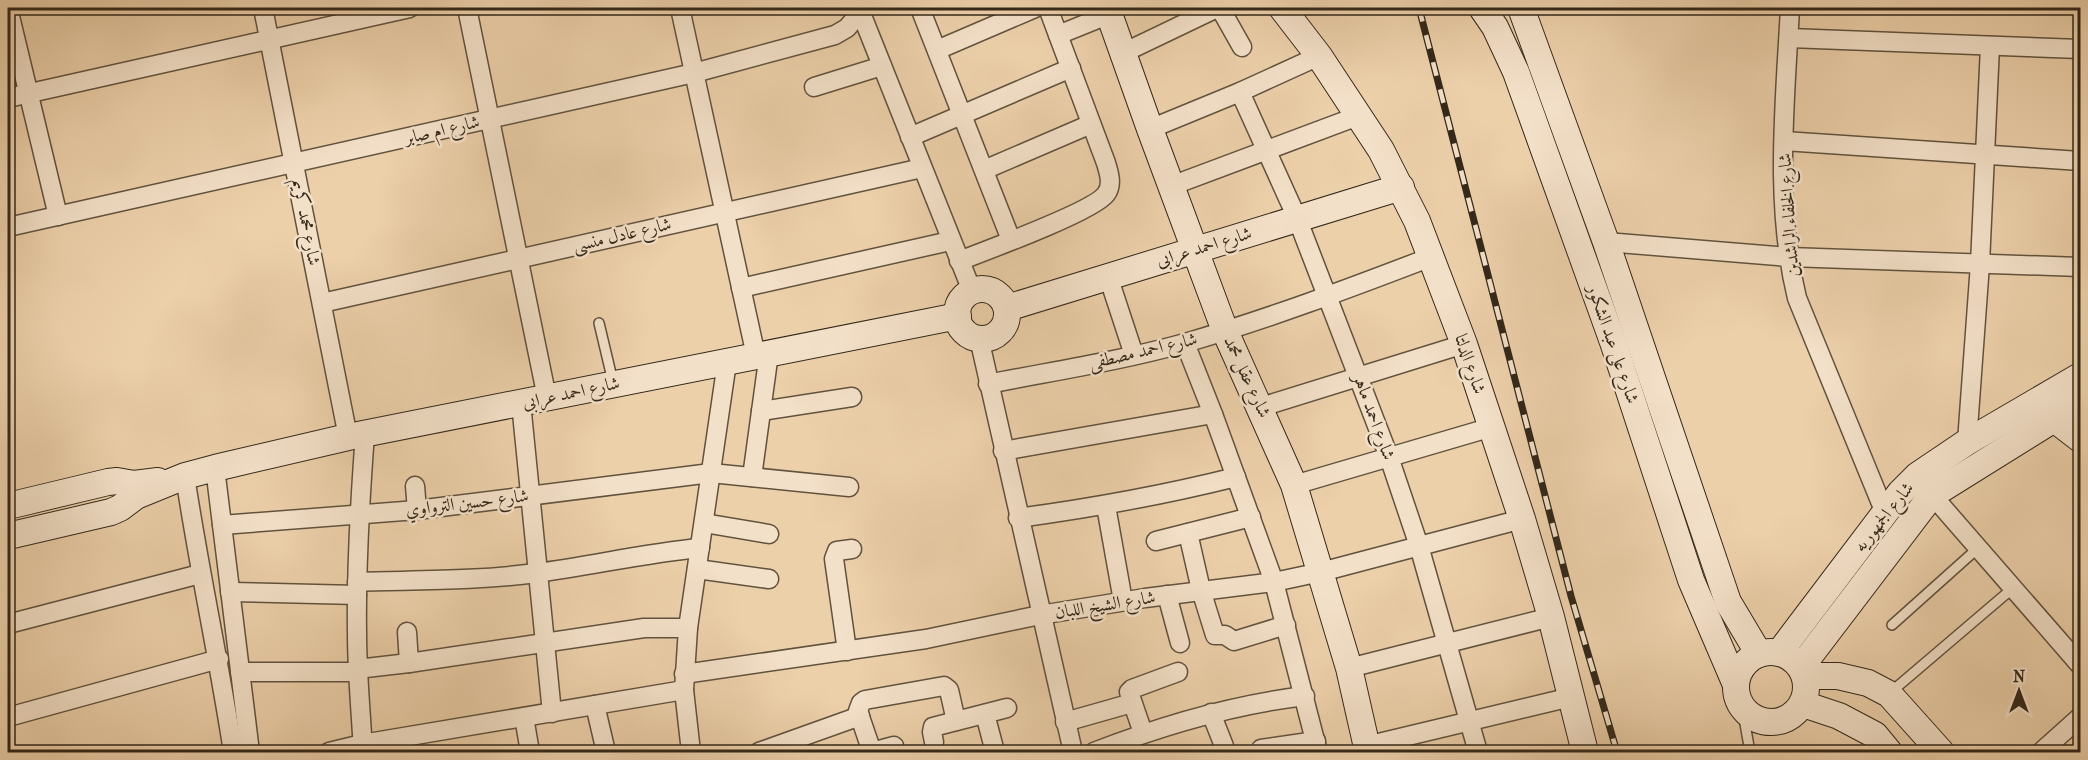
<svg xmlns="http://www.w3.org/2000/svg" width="2088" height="760" font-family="'IM FELL French Canon',Amiri,serif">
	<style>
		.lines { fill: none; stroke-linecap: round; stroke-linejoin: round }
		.lane-casing { stroke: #61523e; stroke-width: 12 }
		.street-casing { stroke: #61523e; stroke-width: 21 }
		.secondary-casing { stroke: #33281a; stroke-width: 28 }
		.lane { stroke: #f3e0c8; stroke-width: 9 }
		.street { stroke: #f3e0c8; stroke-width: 18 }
		.secondary { stroke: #f3e0c8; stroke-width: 26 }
		.rail-casing { stroke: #33281a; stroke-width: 7 }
		.rail { stroke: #f3e0c8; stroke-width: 4.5; stroke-dasharray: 14; stroke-linecap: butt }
		.labels { text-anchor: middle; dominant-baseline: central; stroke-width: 5; stroke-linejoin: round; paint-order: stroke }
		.street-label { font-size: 18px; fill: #33281a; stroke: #f3e0c8 }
	</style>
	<rect width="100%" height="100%" fill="#ecd0aa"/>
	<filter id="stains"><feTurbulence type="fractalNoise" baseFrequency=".00333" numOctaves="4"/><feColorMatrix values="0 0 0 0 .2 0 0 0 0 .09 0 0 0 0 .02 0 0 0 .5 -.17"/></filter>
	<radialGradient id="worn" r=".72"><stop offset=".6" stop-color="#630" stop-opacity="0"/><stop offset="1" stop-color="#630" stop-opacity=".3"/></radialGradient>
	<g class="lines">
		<defs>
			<g id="lane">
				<path d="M599,323L613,382"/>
				<path d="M1892,625L1978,548"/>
				<path d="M1891,692L2013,588"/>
				<path d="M1742,707L1750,752"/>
			</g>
			<g id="street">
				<path d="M8,8L58,216"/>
				<path d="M263,8L348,437"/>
				<path d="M467,8L547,398"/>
				<path d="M680,8L756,356"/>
				<path d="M859,8L972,291"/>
				<path d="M920,8L1011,240"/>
				<path d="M1220,8L1242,47"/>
				<path d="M1790,8C1785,103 1774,204 1797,298L1885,513"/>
				<path d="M1058,35L1110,14"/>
				<path d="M1789,38L2080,49"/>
				<path d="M937,50L1035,8"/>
				<path d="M1123,53L1217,8"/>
				<path d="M814,87L882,66"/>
				<path d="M1240,92L1297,218L1389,457L1419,546L1478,752"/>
				<path d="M8,98L410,8"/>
				<path d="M1150,129L1240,92L1319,56"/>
				<path d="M910,137L1071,68"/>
				<path d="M1784,141L2080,161"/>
				<path d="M984,170L1091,124"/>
				<path d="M1171,186L1358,116"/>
				<path d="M8,227L694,73L835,35L847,28L864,8"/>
				<path d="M1606,242L1789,257L2080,267"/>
				<path d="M959,261C985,251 1094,211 1106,194C1113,185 1109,173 1106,163L1048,8"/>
				<path d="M1108,276L1134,355"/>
				<path d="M741,288L950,241"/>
				<path d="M322,303L922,168"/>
				<path d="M979,338L1073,752"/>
				<path d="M1185,343L1213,414L1274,582L1318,752"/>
				<path d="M988,384C1054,371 1120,361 1185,343C1268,319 1350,288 1431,257"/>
				<path d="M521,403L552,713"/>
				<path d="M1261,407L1464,344"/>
				<path d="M761,411L852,397"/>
				<path d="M1967,442L1980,264L1990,46"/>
				<path d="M1003,451L1213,414"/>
				<path d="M215,468L250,752"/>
				<path d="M185,476C199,569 219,660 233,752"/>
				<path d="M752,477L769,353"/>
				<path d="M1294,485L1492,427"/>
				<path d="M415,486L417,510"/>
				<path d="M1932,495L2080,665"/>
				<path d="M1106,506L1123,601"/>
				<path d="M1018,518C1092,508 1164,495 1236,477"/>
				<path d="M704,523L769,534"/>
				<path d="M222,525L417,510L711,473L849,487"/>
				<path d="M1188,533L1201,590L1215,635H1225L1234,641L1286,625"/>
				<path d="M1156,541L1251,517"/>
				<path d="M697,569L769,579"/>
				<path d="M357,582C417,580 477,581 536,573C591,566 645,553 700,548"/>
				<path d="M230,592L357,595"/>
				<path d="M1167,595L1180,643"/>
				<path d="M8,624L200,574"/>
				<path d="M407,632L409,663"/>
				<path d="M847,651L834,559L837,551L852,549"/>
				<path d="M1349,668L1551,617"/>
				<path d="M357,669L409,663L644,628H688"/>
				<path d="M240,672H357"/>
				<path d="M684,674L926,639L1040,615L1145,598L1274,582L1321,572L1522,519"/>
				<path d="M595,705L606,752"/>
				<path d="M1211,713L1224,746L1219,752"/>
				<path d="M985,714L995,752"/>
				<path d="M8,717L219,659"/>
				<path d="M524,717L530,752"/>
				<path d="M1065,722L1132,703"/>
				<path d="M1143,733L1129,692L1132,689L1178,672"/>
				<path d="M934,742L932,732L933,727L1007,708"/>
				<path d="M1366,746L1571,697"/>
				<path d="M1261,749L1316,741"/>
				<path d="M329,752L362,744L684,690"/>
				<path d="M363,752C361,712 357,673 357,633C356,566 360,500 365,434"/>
				<path d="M691,752L684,690L688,628L727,362"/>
				<path d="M759,752L860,716"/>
				<path d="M872,752L858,711L861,703L865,700L944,686L949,690L956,721"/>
				<path d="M872,752L894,746"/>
				<path d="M1094,752C1163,725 1231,705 1305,696"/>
				<path d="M2041,752L2080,717"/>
			</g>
			<g id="secondary">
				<path d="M1107,8L1150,129L1225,331L1294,485L1349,668L1368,752"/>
				<path d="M1282,8L1319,56L1381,150L1417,221L1464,344L1522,519L1551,617L1585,752"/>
				<path d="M1482,8L1495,27L1516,72L1613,342L1691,580L1736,685"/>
				<path d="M1521,8L1606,242L1728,602L1759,654"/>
				<circle cx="982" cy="314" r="25"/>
				<path d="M1007,308L1401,187"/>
				<path d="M2054,419L2080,439"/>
				<path d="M8,506L108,482L117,481L134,484L158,481"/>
				<path d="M8,536L111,512L120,508L136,496L185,476L215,468L348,437L958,316"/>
				<circle cx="1771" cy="687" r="35"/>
				<path d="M1779,653L1900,493L1918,475L1967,442L2080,376"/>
				<path d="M1801,667L1932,495L2054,419L2080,404"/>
				<path d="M1805,676H1838L1868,683L1889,694L1941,752"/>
				<path d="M1803,704L1839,716L1875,735L1889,752"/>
			</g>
		</defs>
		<!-- lane casing -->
		<use href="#lane" class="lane-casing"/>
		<!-- street casing -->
		<use href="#street" class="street-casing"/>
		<!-- secondary casing -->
		<use href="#secondary" class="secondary-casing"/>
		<!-- lane -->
		<use href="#lane" class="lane"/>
		<!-- street -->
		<use href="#street" class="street"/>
		<!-- secondary -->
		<use href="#secondary" class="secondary"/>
		<defs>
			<path id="rail" d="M1419,8L1571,596L1617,752"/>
		</defs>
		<!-- rail casing -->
		<use href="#rail" class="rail-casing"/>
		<!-- rail -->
		<use href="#rail" class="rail"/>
	</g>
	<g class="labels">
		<!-- street labels -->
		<g class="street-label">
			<text transform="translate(442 130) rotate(-13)">شارع ام صابر</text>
			<text transform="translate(1789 215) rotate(-94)">شارع الخلفاء الراشدين</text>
			<text transform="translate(306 222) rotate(79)">شارع محمد كريم</text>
			<text transform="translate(622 235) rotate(-13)">شارع عادل منسى</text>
			<text transform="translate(1204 247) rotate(-17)">شارع احمد عرابى</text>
			<text transform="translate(1613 344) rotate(71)">شارع على عبد الشكور</text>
			<text transform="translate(1143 351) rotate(-13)">شارع احمد مصطفى</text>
			<text transform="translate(1470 364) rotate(71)">شارع الدلتا</text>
			<text transform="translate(1247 377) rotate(65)">شارع عقل محمد</text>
			<text transform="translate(571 393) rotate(-12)">شارع احمد عرابى</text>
			<text transform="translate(1374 417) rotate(70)">شارع احمد ماهر</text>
			<text transform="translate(467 503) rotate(-7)">شارع حسين الترواوي</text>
			<text transform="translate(1884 517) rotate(-51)">شارع الجمهوريه</text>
			<text transform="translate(1105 605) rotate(-9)">شارع الشيخ اللبان</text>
		</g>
	</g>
	<!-- margin -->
	<rect width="2088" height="760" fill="none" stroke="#ecd0aa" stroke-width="30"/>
	<rect x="9" y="9" width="2070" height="742" fill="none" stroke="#33281a" stroke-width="3"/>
	<rect x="15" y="15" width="2058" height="730" fill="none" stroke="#33281a" stroke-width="1.5"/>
	<!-- north arrow -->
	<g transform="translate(2019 691)" stroke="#f3e0c8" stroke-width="4.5" paint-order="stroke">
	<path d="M0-4.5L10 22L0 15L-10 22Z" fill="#33281a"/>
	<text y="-9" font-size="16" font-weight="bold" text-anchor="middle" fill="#33281a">N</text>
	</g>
	<rect width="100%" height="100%" filter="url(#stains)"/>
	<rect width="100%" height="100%" fill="url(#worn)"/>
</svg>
